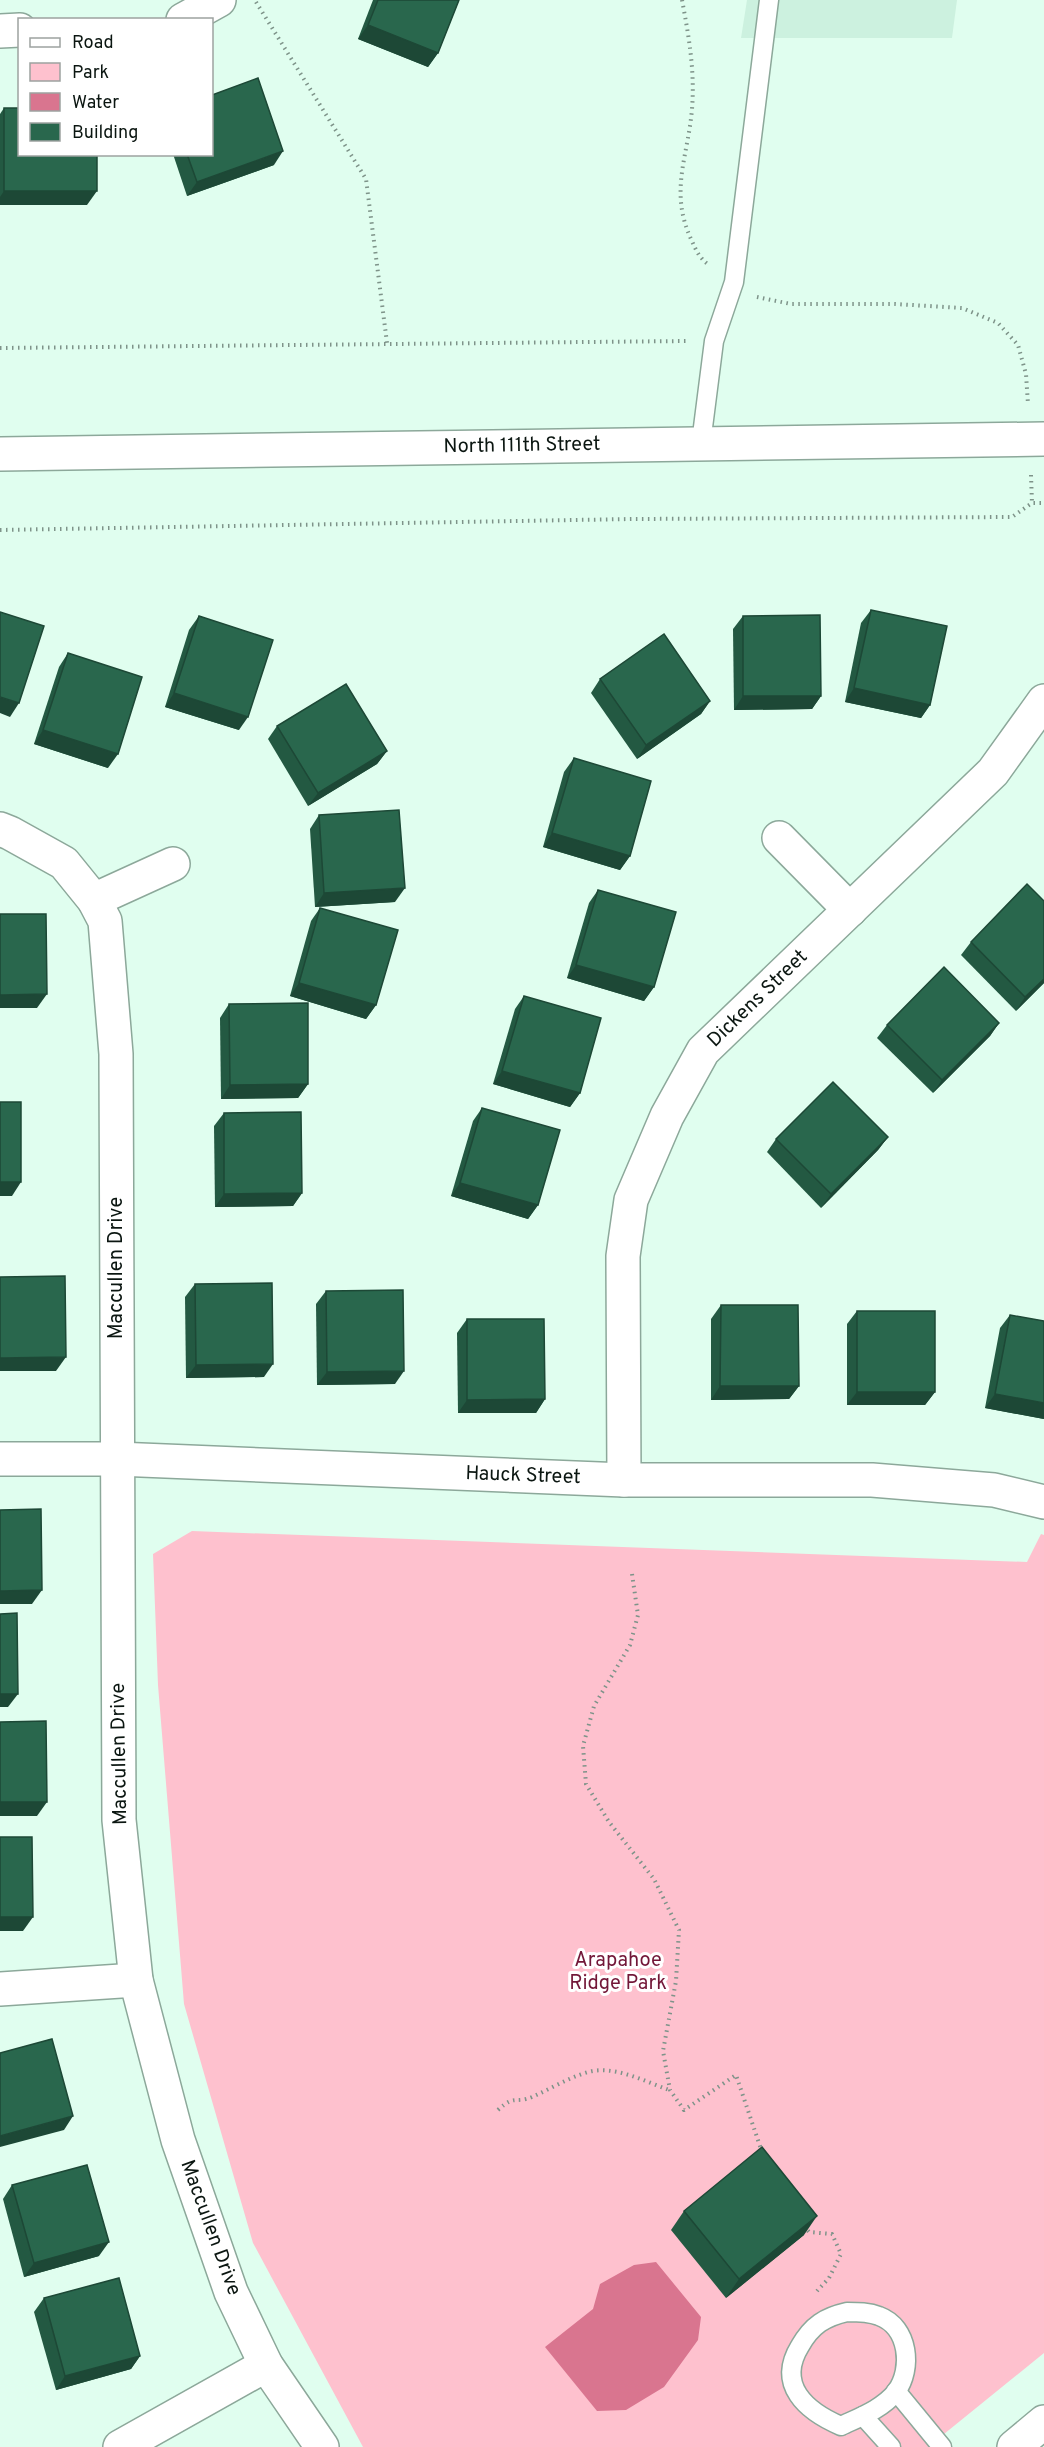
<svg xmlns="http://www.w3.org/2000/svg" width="1044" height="2447" font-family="Overpass,sans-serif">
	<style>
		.built { fill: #ccf1df }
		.green { fill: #fec1ce }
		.water { fill: #d9758f }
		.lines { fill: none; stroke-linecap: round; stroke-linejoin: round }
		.service-casing { stroke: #8ca89a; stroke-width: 21 }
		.minor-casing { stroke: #8ca89a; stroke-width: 36 }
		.tertiary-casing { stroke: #8ca89a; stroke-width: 36 }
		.path { stroke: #7e9389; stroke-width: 4; stroke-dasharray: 1.5 4.5; stroke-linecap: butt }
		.service { stroke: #fff; stroke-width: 18 }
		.minor { stroke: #fff; stroke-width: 33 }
		.tertiary { stroke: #fff; stroke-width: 33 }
		.wall { fill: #235942 }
		.shaded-wall { fill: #1d4836 }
		.building { fill: #29674d; stroke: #1d4836; stroke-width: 1.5 }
		.labels { text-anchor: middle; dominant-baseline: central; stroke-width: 6; stroke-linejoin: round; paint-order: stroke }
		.street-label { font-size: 20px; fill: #0b1611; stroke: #fff }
		.park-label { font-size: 20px; fill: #721738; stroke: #fff }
	</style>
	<rect width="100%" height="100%" fill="#e0feef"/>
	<!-- built -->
	<path class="built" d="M747,0H957L952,38H741Z"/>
	<!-- green -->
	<path class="green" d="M192,1531L1027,1562L1041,1534L1044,1535V2353L928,2447H363L253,2243L184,2004L158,1685L153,1554Z"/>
	<!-- water -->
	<path class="water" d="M656,2262L701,2317L698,2340L664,2387L626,2410L597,2411L545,2347L593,2309L600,2284L634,2265Z"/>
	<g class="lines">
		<defs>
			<g id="service">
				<path d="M701,443L714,341L734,282L769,0"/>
				<path d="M847,2312C858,2312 869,2312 879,2316C909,2327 913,2369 896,2392C882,2409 860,2417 841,2426C806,2411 776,2385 800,2346C812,2325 825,2317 847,2312Z"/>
				<path d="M896,2391L942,2447"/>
				<path d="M863,2416L891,2447"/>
			</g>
			<g id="minor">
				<path d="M183,20L219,0"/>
				<path d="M0,31L20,30"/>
				<path d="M0,829L10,833L64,863L94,900L105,921L116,1054L119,1820L136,1980L178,2140L231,2292L266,2365L322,2447"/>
				<path d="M779,838L850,910"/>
				<path d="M94,900L173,864"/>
				<path d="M0,1459H117L624,1480H872L994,1490L1044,1502"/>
				<path d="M624,1480L623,1256L631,1200L667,1116L703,1051L993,772L1044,701"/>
				<path d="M0,1989L136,1980"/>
				<path d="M120,2447L266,2365"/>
				<path d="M1014,2447L1044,2422"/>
			</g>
			<path id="tertiary" d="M0,454L1044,439"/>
		</defs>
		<!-- service casing -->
		<use href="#service" class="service-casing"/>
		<!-- minor casing -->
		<use href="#minor" class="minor-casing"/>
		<!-- tertiary casing -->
		<use href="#tertiary" class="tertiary-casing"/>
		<!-- path -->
		<g class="path">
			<path d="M682,0C689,37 695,72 692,109C688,157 669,191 691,239C696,250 699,258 709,265"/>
			<path d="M256,2L366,179L387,343"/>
			<path d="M757,297L791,304H895L962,308L998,323L1018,345L1026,374L1028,404"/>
			<path d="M0,348L686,341"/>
			<path d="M1031,475L1032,503"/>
			<path d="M0,530L632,519L1012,517L1032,503H1044"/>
			<path d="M632,1574L638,1615L630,1645L594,1706L583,1746L586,1784L609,1822L654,1879L679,1930L676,1981L663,2051L670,2090L684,2110L736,2075L762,2152"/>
			<path d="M498,2110C515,2094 515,2104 532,2097C550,2089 568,2078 588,2072C614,2065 644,2081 669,2090"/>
			<path d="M804,2226L809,2232L832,2234L841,2254L829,2278L817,2291"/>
		</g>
		<!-- service -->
		<use href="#service" class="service"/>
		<!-- minor -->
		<use href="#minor" class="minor"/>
		<!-- tertiary -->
		<use href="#tertiary" class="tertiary"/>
	</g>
	<!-- wall -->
	<g class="wall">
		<path d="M373,0H459L438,53L428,67L358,39Z"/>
		<path d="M4,108L87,205H0V114Z"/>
		<path d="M173,154H212L274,165L187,196Z"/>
		<path d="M871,610L930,705L921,718L845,702L861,623Z"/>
		<path d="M199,616L239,730L165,707L189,630Z"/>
		<path d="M743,616L821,696L812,709L734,710L733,629Z"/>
		<path d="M68,653L108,768L34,744L59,667Z"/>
		<path d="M600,679L710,701L701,714L637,759L591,693Z"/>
		<path d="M277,726L387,751L377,764L308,806L268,739Z"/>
		<path d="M574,758L630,856L620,870L543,847L564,772Z"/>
		<path d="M319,815L395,902L315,907L310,829Z"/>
		<path d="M598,890L654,987L644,1001L567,978L589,903Z"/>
		<path d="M320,908L376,1005L366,1019L290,996L311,921Z"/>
		<path d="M971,942L1044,983L1016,1011L961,955Z"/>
		<path d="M524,996L580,1093L570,1107L493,1084L515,1009Z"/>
		<path d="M229,1004L308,1084L298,1098L221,1099L220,1018Z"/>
		<path d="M999,1023L990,1036L933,1093L877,1038L887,1025Z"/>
		<path d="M482,1108L538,1205L528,1219L451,1196L473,1121Z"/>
		<path d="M224,1113L302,1193L293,1206L215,1207L214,1126Z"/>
		<path d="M888,1137L878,1150L821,1208L767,1152L776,1139Z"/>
		<path d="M195,1284L264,1377L186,1378L185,1297Z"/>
		<path d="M326,1291L395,1384L317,1385L316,1304Z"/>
		<path d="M721,1305L799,1386L789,1399L711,1400V1319Z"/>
		<path d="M857,1311L935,1392L925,1405H847V1324Z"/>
		<path d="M1010,1315L1044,1419L985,1408L1000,1328Z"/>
		<path d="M467,1319L545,1399L536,1413H458L457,1333Z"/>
		<path d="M12,2185L99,2256L24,2277L3,2199Z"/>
		<path d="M684,2211L804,2235L726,2298L671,2230Z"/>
		<path d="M44,2298L140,2356L131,2369L56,2390L34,2312Z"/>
	</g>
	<!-- shaded-wall -->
	<g class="shaded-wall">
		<path d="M368,25L438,53L428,67L358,39Z"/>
		<path d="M283,151L274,165L187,196L197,182Z"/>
		<path d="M4,191H97L87,205H0V197Z"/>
		<path d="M854,688L930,705L921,718L845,702Z"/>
		<path d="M174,693L248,717L239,730L165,707Z"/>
		<path d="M743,696H821L812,709L734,710Z"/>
		<path d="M0,697L19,703L10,717L0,713Z"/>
		<path d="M710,701L701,714L637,759L646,745Z"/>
		<path d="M43,730L118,754L108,768L34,744Z"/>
		<path d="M387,751L377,764L308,806L318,793Z"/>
		<path d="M552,833L630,856L620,870L543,847Z"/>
		<path d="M405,888L395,902L315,907L324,893Z"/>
		<path d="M576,965L654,987L644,1001L567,978Z"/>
		<path d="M1044,979V983L1016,1011L1025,997Z"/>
		<path d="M299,983L376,1005L366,1019L290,996Z"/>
		<path d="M47,994L37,1008H0V995Z"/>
		<path d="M999,1023L990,1036L933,1093L942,1080Z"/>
		<path d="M502,1071L580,1093L570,1107L493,1084Z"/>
		<path d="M308,1084L298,1098L221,1099L230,1085Z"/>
		<path d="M888,1137L878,1150L821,1208L831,1194Z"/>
		<path d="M0,1182H21L12,1196H0Z"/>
		<path d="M460,1183L538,1205L528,1219L451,1196Z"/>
		<path d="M302,1193L293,1206L215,1207L224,1194Z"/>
		<path d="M66,1357L56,1371H0V1358Z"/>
		<path d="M273,1364L264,1377L186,1378L196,1365Z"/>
		<path d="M404,1371L395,1384L317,1385L327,1372Z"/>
		<path d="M720,1386H799L789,1399L711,1400Z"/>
		<path d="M857,1392H935L925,1405H847Z"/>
		<path d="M995,1394L1044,1403V1419L985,1408Z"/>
		<path d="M545,1399L536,1413H458L467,1400Z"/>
		<path d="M42,1590L32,1604H0V1591Z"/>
		<path d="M0,1694H18L8,1707H0Z"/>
		<path d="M0,1802H47L37,1816H0Z"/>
		<path d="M0,1917H33L23,1931H0Z"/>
		<path d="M73,2116L64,2130L0,2147V2136Z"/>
		<path d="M817,2216L804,2235L726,2298L739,2279Z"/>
		<path d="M109,2242L99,2256L24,2277L34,2263Z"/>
		<path d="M140,2356L131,2369L56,2390L65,2376Z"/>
	</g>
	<!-- building -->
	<g class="building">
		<path d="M378,0H459L438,53L368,25Z"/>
		<path d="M258,78L283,151L197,182L187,154H212V95Z"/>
		<path d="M4,108H20V154H97V191H4Z"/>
		<path d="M871,610L947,626L930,705L854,688Z"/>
		<path d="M0,612L44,626L19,703L0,697Z"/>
		<path d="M820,615L821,696H743V616Z"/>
		<path d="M199,616L273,640L248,717L174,693Z"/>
		<path d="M664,634L710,701L646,745L600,679Z"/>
		<path d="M68,653L142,677L118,754L43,730Z"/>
		<path d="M346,684L387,751L318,793L277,726Z"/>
		<path d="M574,758L651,781L630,856L552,833Z"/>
		<path d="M399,810L405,888L324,893L319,815Z"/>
		<path d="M1027,884L1044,901V979L1025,997L971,942Z"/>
		<path d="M598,890L676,912L654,987L576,965Z"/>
		<path d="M320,908L398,930L376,1005L299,983Z"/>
		<path d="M0,914H46L47,994L0,995Z"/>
		<path d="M944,967L999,1023L942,1080L887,1025Z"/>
		<path d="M524,996L601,1018L580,1093L502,1071Z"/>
		<path d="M308,1003V1084L230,1085L229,1004Z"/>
		<path d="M833,1082L888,1137L831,1194L776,1139Z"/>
		<rect x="0" y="1102" width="21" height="80"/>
		<path d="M482,1108L560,1130L538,1205L460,1183Z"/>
		<path d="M301,1112L302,1193L224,1194V1113Z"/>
		<path d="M65,1276L66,1357L0,1358V1277Z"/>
		<path d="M272,1283L273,1364L196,1365L195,1284Z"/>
		<path d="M403,1290L404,1371L327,1372L326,1291Z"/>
		<path d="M721,1305H798L799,1386H720Z"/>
		<rect x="857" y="1311" width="78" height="81"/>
		<path d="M1010,1315L1044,1321V1403L995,1394Z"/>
		<path d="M467,1319H544L545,1399L467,1400Z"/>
		<path d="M41,1509L42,1590L0,1591V1510Z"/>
		<path d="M17,1613L18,1694H0V1614Z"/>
		<path d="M46,1721L47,1802H0V1722Z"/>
		<path d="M0,1837H32L33,1917H0Z"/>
		<path d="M52,2039L73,2116L0,2136V2053Z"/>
		<path d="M762,2147L817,2216L739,2279L684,2211Z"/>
		<path d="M87,2165L109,2242L34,2263L12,2185Z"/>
		<path d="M119,2278L140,2356L65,2376L44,2298Z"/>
	</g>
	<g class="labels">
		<!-- street labels -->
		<g class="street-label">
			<text transform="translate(522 446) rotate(-1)">North 111th Street</text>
			<text transform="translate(758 999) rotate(-44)">Dickens Street</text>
			<text transform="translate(117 1268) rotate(-90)">Maccullen Drive</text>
			<text transform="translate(523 1476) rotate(2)">Hauck Street</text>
			<text transform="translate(120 1754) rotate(-91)">Maccullen Drive</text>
			<text transform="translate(210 2228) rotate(70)">Maccullen Drive</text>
		</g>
		<!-- park labels -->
		<g class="park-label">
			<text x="618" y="1961">Arapahoe<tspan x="618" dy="23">Ridge Park</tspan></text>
		</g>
	</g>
	<!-- legend -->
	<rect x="18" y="18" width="195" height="138" fill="#ffffff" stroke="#9da2a0" stroke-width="1.5"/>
	<rect x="30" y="38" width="30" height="9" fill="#ffffff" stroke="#9da2a0" stroke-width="1.5"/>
	<text x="72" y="48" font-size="18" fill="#0b1611">Road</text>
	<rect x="30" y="63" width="30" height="18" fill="#fec1ce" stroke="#9da2a0" stroke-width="1.5"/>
	<text x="72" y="78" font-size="18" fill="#0b1611">Park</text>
	<rect x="30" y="93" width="30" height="18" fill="#d9758f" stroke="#9da2a0" stroke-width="1.5"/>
	<text x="72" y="108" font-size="18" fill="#0b1611">Water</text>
	<rect x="30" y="123" width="30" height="18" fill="#29674d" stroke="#9da2a0" stroke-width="1.5"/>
	<text x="72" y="138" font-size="18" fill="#0b1611">Building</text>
</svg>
